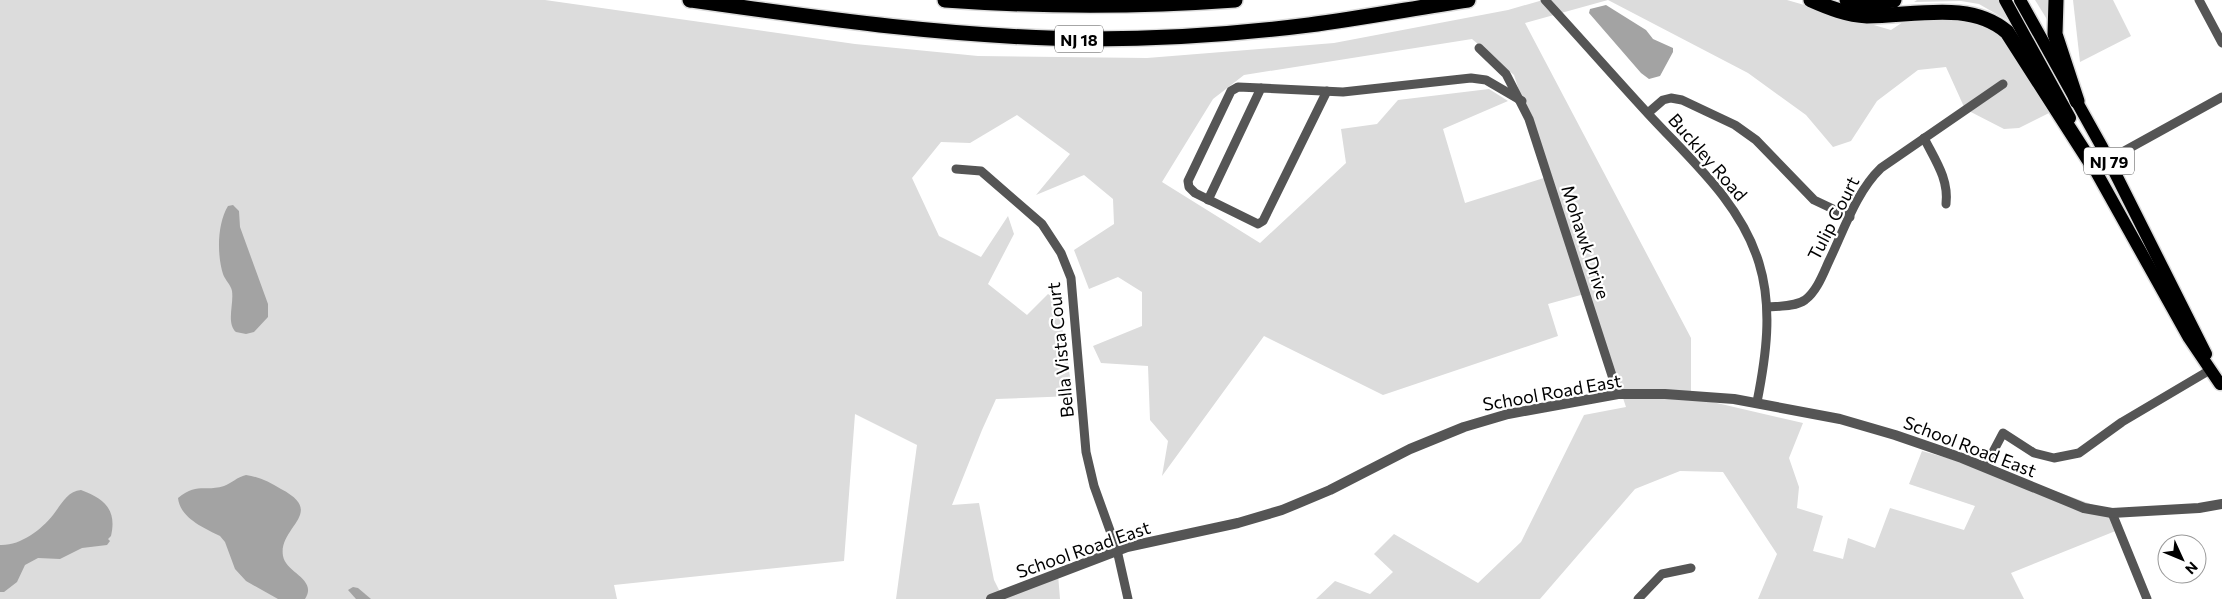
<svg xmlns="http://www.w3.org/2000/svg" width="2222" height="599" font-family="Commissioner,sans-serif">
	<style>
		.green { fill: #dcdcdc; fill-rule: evenodd }
		.water { fill: #a3a3a3 }
		.lines { fill: none; stroke-linecap: round; stroke-linejoin: round }
		.primary-casing { stroke: #dbdbdb; stroke-width: 15 }
		.motorway-casing { stroke: #dbdbdb; stroke-width: 18 }
		.minor { stroke: #555; stroke-width: 9 }
		.tertiary { stroke: #555; stroke-width: 10 }
		.primary { stroke: #000; stroke-width: 12 }
		.motorway { stroke: #000; stroke-width: 15 }
		.labels { text-anchor: middle; dominant-baseline: central; stroke-width: 4.5; stroke-linejoin: round; paint-order: stroke }
		.shield { fill: #fff; stroke: #4c4c4c; stroke-width: 1 }
		.shield-label { font-size: 16px; font-weight: bold; fill: #000 }
		.street-label { font-size: 18px; fill: #000; stroke: #fff }
	</style>
	<rect width="100%" height="100%" fill="#fff"/>
	<!-- green -->
	<g class="green">
		<path d="M0,0H545L855,44L978,56L1147,58L1334,43L1508,10L1543,0H1787L1891,30L1912,16L1967,15L1992,24L2023,65L2049,113L2019,128L2004,129L1965,109L1946,67L1918,70L1877,101L1851,141L1833,147L1806,115L1748,73L1608,0L1525,23L1691,338V397L1803,423L1789,458L1799,487L1797,508L1823,516L1813,551L1843,559L1848,538L1875,548L1890,508L1964,530L1975,506L1909,484L1922,451L2013,476L2116,513L2118,530L2011,573L2024,599H1758L1777,554L1723,472L1680,471L1635,489L1540,599H1316L1335,581L1370,594L1393,572L1374,554L1394,534L1478,583L1521,542L1584,415L1626,407L1588,293L1548,304L1558,336L1383,395L1264,336L1162,476L1168,441L1150,420L1148,366L1101,363L1093,346L1142,326V292L1118,277L1089,289L1074,250L1114,224L1113,199L1084,175L1036,195L1070,154L1017,115L970,143L941,142L912,178L939,236L981,257L1008,216L1014,234L988,284L1027,315L1048,294L1062,303V326L1073,396L996,399L982,430L952,505L979,503L994,580L1002,596L1058,574L1060,599H896L917,445L855,414L844,561L614,585L617,599H0ZM1472,39L1514,75L1547,177L1465,203L1443,129L1508,101L1489,89L1398,100L1377,124L1341,129L1346,163L1260,243L1162,182L1213,99L1244,75Z"/>
		<path d="M1917,0H1998L2012,23L1979,4L1961,1L1914,2Z"/>
		<path d="M2035,0H2053L2048,21Z"/>
		<path d="M2073,0H2113L2131,36L2080,62Z"/>
	</g>
	<!-- water -->
	<g class="water">
		<path d="M1606,5L1646,30L1653,39L1673,48V52L1660,76L1649,79L1641,73L1589,13L1590,9Z"/>
		<path d="M233,205L239,211L240,227L268,304V317L254,332L246,334L236,332C226,323 234,304 232,291C231,285 225,280 223,274C217,255 217,224 228,206Z"/>
		<path d="M246,475C260,477 269,482 281,489C327,513 278,527 283,556C286,573 318,579 305,599H278L246,581L235,569L225,542L220,536C204,528 180,518 178,498C197,482 205,492 224,486C232,483 237,477 246,475Z"/>
		<path d="M81,490C105,499 117,510 111,536L108,539L110,541L107,545L82,548L60,559L38,558L25,565L17,582L4,592H0V545C20,546 41,530 53,515C61,505 67,491 81,490Z"/>
		<path d="M353,587L358,588L371,599H356L348,590Z"/>
	</g>
	<g class="lines">
		<defs>
			<g id="primary">
				<path d="M2005,0L2070,118"/>
				<path d="M2020,0L2102,147L2206,354"/>
				<path d="M2089,159L2189,338L2220,384"/>
			</g>
			<g id="motorway">
				<path d="M690,0C824,19 957,38 1093,39C1165,39 1238,34 1309,25C1362,18 1415,8 1468,0"/>
				<path d="M945,0C1042,7 1138,7 1235,0"/>
				<path d="M1811,0C1829,8 1847,15 1867,16C1914,16 1970,0 2007,32L2093,166"/>
				<path d="M1847,0L1866,3L1894,0"/>
				<path d="M2056,0L2055,34L2077,101"/>
			</g>
		</defs>
		<!-- primary casing -->
		<use href="#primary" class="primary-casing"/>
		<!-- motorway casing -->
		<use href="#motorway" class="motorway-casing"/>
		<!-- minor -->
		<g class="minor">
			<path d="M1545,0C1581,39 1616,79 1652,118C1693,162 1741,204 1759,263C1773,308 1766,357 1757,402"/>
			<path d="M2199,0L2222,43"/>
			<path d="M1479,48L1506,74L1529,119L1618,394"/>
			<path d="M1261,88L1238,87L1231,91L1188,181L1189,187L1195,193L1258,224L1263,221L1327,91"/>
			<path d="M1648,113L1663,100L1671,98L1682,100L1735,125L1756,140L1814,200L1850,217"/>
			<path d="M1924,138C1935,160 1949,179 1946,204"/>
			<path d="M2108,160L2222,97"/>
			<path d="M956,169L981,171L1042,224L1061,253L1071,278L1086,452L1094,486L1117,550L1128,599"/>
			<path d="M1208,200L1261,88L1343,92L1471,78L1486,80L1522,101"/>
			<path d="M1768,307C1779,306 1795,307 1805,300C1817,291 1823,274 1829,261C1844,230 1856,192 1881,168L2003,84"/>
			<path d="M1985,467L2003,433L2034,453L2054,458L2079,453L2122,422L2210,370"/>
			<path d="M2112,513L2147,599"/>
			<path d="M1638,599L1662,574L1691,568"/>
		</g>
		<!-- tertiary -->
		<path class="tertiary" d="M991,599L1127,547L1238,523L1282,510L1330,490L1410,449L1464,427L1508,414L1618,394H1665L1734,399L1840,419L1895,435L1962,458L2084,508L2112,513L2199,508L2222,504"/>
		<!-- primary -->
		<use href="#primary" class="primary"/>
		<!-- motorway -->
		<use href="#motorway" class="motorway"/>
	</g>
	<g class="labels">
		<!-- shield labels -->
		<g class="shield">
			<rect x="1055" y="25.5" width="48" height="27" rx="4"/>
			<rect x="2084" y="147.5" width="50" height="27" rx="4"/>
		</g>
		<g class="shield-label">
			<text x="1079" y="39">NJ 18</text>
			<text x="2109" y="161">NJ 79</text>
		</g>
		<!-- street labels -->
		<g class="street-label">
			<text transform="translate(1708 157) rotate(49)">Buckley Road</text>
			<text transform="translate(1833 218) rotate(-63)">Tulip Court</text>
			<text transform="translate(1586 242) rotate(72)">Mohawk Drive</text>
			<text transform="translate(1060 350) rotate(-96)">Bella Vista Court</text>
			<text transform="translate(1552 392) rotate(-10)">School Road East</text>
			<text transform="translate(1970 446) rotate(21)">School Road East</text>
			<text transform="translate(1083 549) rotate(-19)">School Road East</text>
		</g>
	</g>
	<!-- north arrow -->
	<g transform="translate(2182 559) rotate(134)"><circle r="24" fill="#ffffff" stroke="#999999"/>
	<path d="M0-4L9 19L0 12L-9 19Z" fill="#000000"/>
	<text y="-8" font-size="14" font-weight="bold" text-anchor="middle" fill="#000000">N</text>
	</g>
</svg>
